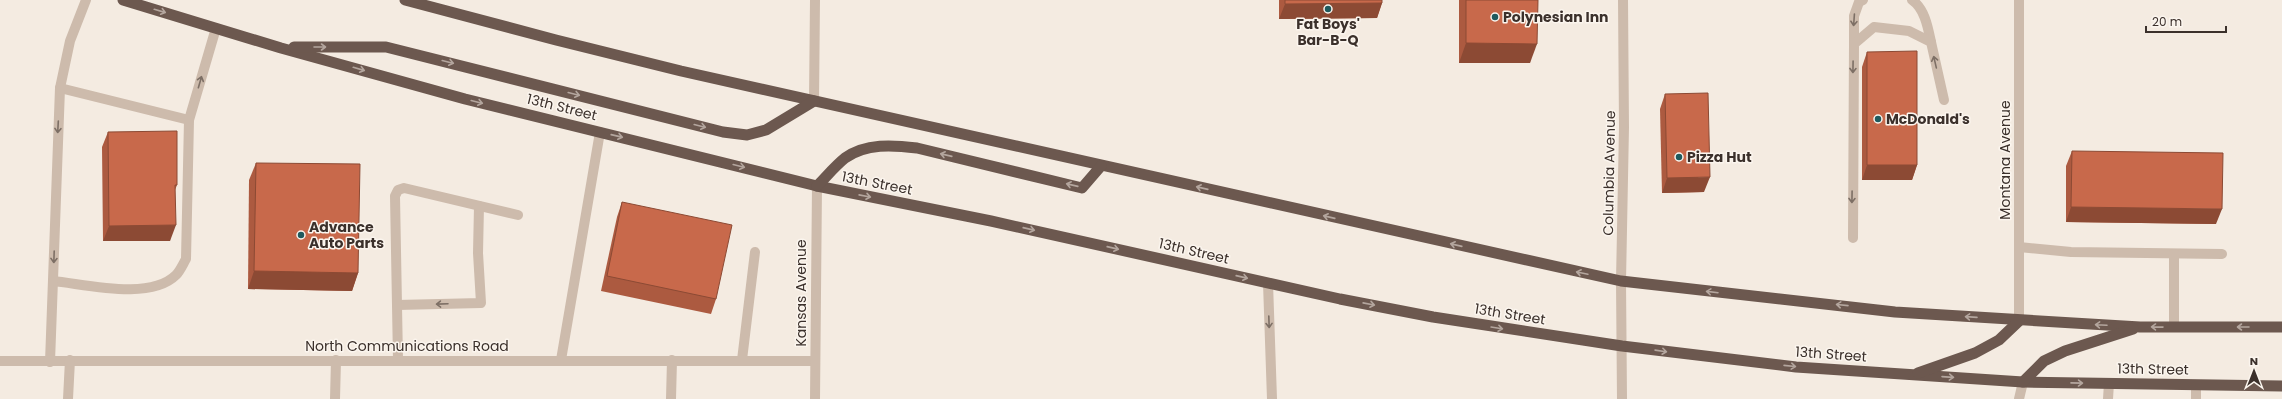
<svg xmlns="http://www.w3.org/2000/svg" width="2282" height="399" font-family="Poppins,sans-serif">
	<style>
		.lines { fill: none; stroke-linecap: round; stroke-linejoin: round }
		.service { stroke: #cdbbac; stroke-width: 10 }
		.minor { stroke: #cdbbac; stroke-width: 10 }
		.tertiary { stroke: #cdbbac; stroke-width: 10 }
		.trunk { stroke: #6c584f; stroke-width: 11 }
		.wall { fill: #ac5a40 }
		.shaded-wall { fill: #8c4a34 }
		.building { fill: #c8694b; stroke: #8c4a34 }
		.oneway { stroke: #b4a69e }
		.oneway2 { stroke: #7d6f65 }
		.poi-dot { fill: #1f5a5e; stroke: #fbf5ee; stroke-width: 1.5 }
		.labels { text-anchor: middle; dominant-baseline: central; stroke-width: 3; stroke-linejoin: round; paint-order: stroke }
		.poi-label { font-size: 14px; font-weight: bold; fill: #3b302b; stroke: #fbf5ee; text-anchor: start }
		.street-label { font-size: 14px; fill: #3b302b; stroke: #fbf5ee }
	</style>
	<rect width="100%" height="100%" fill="#f4ebe1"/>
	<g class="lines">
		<!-- service -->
		<g class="service">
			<path d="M1912,0C1925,9 1928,28 1931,42"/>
			<path d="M1854,44V16L1859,2L1863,0"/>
			<path d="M60,88L189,120"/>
			<path d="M1853,238L1854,44L1874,27L1909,31L1931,42L1944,100"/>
			<path d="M2019,247L2071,252L2222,254"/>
			<path d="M2174,254V327"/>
			<path d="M53,281C85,284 150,301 176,275C180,271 183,264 186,259L189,120L216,28"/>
			<path d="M1268,283L1272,399"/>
			<path d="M397,305L481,303L478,253L479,206"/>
			<path d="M398,360L395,196L398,190L404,188L518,215"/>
			<path d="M561,360L600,132"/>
			<path d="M742,360L755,252"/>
			<path d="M50,362L60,88L70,41L86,0"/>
			<path d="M335,399L336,360"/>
			<path d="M671,399L672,360"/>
			<path d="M2108,399L2109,383"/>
			<path d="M2196,399V385"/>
		</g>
		<!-- minor -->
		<g class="minor">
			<path d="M2019,0V321"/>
			<path d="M814,101L815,0"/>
			<path d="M0,361H815"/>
			<path d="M68,399L70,360"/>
			<path d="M815,399L817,186"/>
			<path d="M2019,399L2023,382"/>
		</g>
		<!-- tertiary -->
		<path class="tertiary" d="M1622,399L1621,281L1624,127L1623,0"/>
		<!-- trunk -->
		<g class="trunk">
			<path d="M123,0L281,48L465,99L817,186L991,221L1340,299L1433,317L1622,346L1796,367L2023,382L2282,386"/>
			<path d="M405,0L556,40L681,71L1621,281L1895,312L2140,327H2282"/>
			<path d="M294,47H386L723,132L747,135L766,130L814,101"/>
			<path d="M817,186C826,177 835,166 845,158C866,143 893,145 917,148L1082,188L1101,166"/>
			<path d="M1918,373L1975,353L1999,340L2019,321"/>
			<path d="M2023,382L2044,361L2065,351L2133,329"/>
		</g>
	</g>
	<!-- wall -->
	<g class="wall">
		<path d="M1279,0H1382V3L1377,18L1279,19Z"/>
		<path d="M1459,0H1538L1530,63H1459Z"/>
		<path d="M1867,52L1917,165L1912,180H1862V67Z"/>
		<path d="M1665,94L1704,192L1662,193L1660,109Z"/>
		<path d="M108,132L177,185L175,190L170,241H103L102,147Z"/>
		<path d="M2072,151L2216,224L2066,222V166Z"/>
		<path d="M256,163L358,273L352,291L248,289L249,180Z"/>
		<path d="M622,202L716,299L711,314L601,291L617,217Z"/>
	</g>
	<!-- shaded-wall -->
	<g class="shaded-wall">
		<path d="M1382,3L1377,18L1279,19L1285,4Z"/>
		<path d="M1466,43L1537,44L1530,63H1459Z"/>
		<path d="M1867,165H1917L1912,180H1862Z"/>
		<path d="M1710,177L1704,192L1662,193L1667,178Z"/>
		<path d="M2071,207L2222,209L2216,224L2066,222Z"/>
		<path d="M176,225L170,241H103L109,226Z"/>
		<path d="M254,271L358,273L352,291L248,289Z"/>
	</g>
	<!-- building -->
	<g class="building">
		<path d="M1285,0H1382V3L1285,4Z"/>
		<path d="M1466,0H1538L1537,44L1466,43Z"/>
		<path d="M1917,51V165H1867V52Z"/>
		<path d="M1708,93L1710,177L1667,178L1665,94Z"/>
		<path d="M177,131V185H175L176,225L109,226L108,132Z"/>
		<path d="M2072,151L2223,153L2222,209L2071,207Z"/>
		<path d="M256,163L360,164L358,273L254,271Z"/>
		<path d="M622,202L732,225L716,299L607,276Z"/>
	</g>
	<!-- one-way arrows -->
	<defs><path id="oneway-shaft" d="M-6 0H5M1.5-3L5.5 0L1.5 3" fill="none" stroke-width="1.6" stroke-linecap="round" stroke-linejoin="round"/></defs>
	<g class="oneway">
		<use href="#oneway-shaft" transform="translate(160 11) rotate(16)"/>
		<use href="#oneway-shaft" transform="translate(320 47)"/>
		<use href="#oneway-shaft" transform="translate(448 62) rotate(14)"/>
		<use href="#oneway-shaft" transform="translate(359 69) rotate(16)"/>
		<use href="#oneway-shaft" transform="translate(574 94) rotate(14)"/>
		<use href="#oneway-shaft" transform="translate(477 102) rotate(14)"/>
		<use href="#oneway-shaft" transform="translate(700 126) rotate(14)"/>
		<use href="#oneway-shaft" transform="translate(617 136) rotate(13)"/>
		<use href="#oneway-shaft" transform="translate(946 155) rotate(-167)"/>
		<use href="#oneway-shaft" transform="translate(739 166) rotate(14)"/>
		<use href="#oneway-shaft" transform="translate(1072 185) rotate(-167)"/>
		<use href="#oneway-shaft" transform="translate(1202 188) rotate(-167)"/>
		<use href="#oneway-shaft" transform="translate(865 196) rotate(11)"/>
		<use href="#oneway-shaft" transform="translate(1329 217) rotate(-167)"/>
		<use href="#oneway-shaft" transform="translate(1029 229) rotate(13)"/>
		<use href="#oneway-shaft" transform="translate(1456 245) rotate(-167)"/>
		<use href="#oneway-shaft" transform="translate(1113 248) rotate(13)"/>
		<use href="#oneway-shaft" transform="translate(1582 273) rotate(-168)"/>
		<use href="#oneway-shaft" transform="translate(1242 277) rotate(13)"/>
		<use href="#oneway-shaft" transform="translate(1712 292) rotate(-173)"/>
		<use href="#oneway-shaft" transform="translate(1369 304) rotate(11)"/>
		<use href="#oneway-shaft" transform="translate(1842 305) rotate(-174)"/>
		<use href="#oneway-shaft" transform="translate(1971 317) rotate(-176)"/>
		<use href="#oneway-shaft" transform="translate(2101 325) rotate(-177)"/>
		<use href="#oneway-shaft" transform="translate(2157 327) rotate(-179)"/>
		<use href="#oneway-shaft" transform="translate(2243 327) rotate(-180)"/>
		<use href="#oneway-shaft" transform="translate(1497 328) rotate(9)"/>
		<use href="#oneway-shaft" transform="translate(1661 351) rotate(8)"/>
		<use href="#oneway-shaft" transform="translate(1790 366) rotate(6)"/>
		<use href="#oneway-shaft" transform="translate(1948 377) rotate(4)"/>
		<use href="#oneway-shaft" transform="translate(2077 383) rotate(1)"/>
	</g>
	<g class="oneway2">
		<use href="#oneway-shaft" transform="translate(1854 20) rotate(94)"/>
		<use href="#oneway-shaft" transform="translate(1935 62) rotate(-103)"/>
		<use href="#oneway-shaft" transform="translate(1853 67) rotate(91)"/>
		<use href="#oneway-shaft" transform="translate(200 82) rotate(-74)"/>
		<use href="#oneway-shaft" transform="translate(58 127) rotate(93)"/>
		<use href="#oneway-shaft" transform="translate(1852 197) rotate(91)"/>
		<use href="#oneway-shaft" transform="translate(54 257) rotate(92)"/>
		<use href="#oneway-shaft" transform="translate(442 304) rotate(178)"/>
		<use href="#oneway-shaft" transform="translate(1269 322) rotate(88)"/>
	</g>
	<!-- markers -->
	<g class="poi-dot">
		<circle cx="1328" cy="9" r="4"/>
		<circle cx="1495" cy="17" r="4"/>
		<circle cx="1878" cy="119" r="4"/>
		<circle cx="1679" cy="157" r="4"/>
		<circle cx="301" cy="235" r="4"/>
	</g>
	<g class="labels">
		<!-- poi labels -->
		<g class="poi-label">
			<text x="1503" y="17">Polynesian Inn</text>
			<text x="1328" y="24" text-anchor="middle">Fat Boys'<tspan x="1328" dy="16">Bar-B-Q</tspan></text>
			<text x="1886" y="119">McDonald's</text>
			<text x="1687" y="157">Pizza Hut</text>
			<text x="309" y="227">Advance<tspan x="309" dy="16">Auto Parts</tspan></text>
		</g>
		<!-- street labels -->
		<g class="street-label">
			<text transform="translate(562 107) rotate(14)">13th Street</text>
			<text transform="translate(2005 160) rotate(-90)">Montana Avenue</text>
			<text transform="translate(1609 173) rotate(-89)">Columbia Avenue</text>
			<text transform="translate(877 183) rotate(11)">13th Street</text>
			<text transform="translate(1194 251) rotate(13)">13th Street</text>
			<text transform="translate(801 293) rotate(-90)">Kansas Avenue</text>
			<text transform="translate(1510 314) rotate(9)">13th Street</text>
			<text x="407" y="346">North Communications Road</text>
			<text transform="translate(1831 354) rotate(4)">13th Street</text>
			<text transform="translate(2153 369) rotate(1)">13th Street</text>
		</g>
	</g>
	<!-- north arrow -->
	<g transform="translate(2254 371)" stroke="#fbf5ee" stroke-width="3" paint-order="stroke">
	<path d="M0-3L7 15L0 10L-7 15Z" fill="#3b302b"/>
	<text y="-6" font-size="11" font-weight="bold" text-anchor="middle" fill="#3b302b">N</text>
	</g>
	<!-- scale -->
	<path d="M2146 26v6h80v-6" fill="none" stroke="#3b302b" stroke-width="2"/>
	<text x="2152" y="26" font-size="12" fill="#3b302b" stroke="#fbf5ee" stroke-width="3" paint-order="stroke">20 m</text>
</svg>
